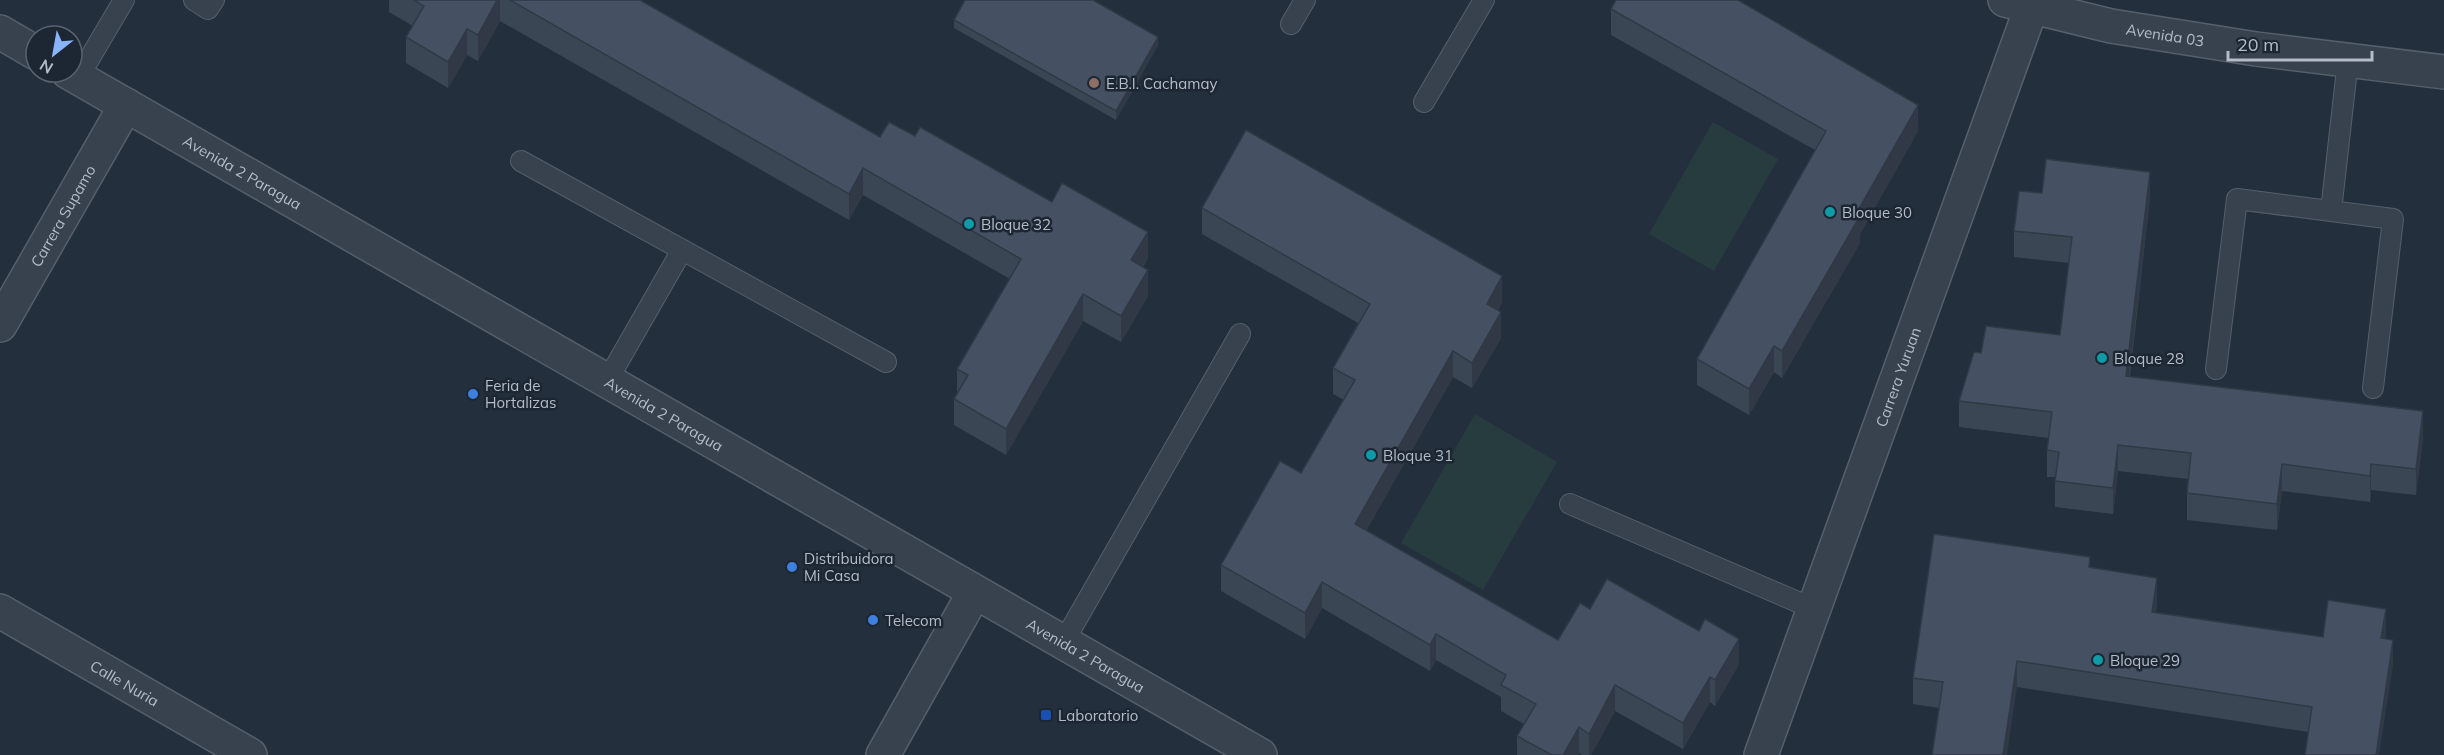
<svg xmlns="http://www.w3.org/2000/svg" width="2444" height="755" font-family="Mulish,sans-serif">
	<style>
		.green { fill: #263c3f }
		.lines { fill: none; stroke-linecap: round; stroke-linejoin: round }
		.service-casing { stroke: #565f6c; stroke-width: 22 }
		.minor-casing { stroke: #565f6c; stroke-width: 36 }
		.service { stroke: #38414e; stroke-width: 20 }
		.minor { stroke: #38414e; stroke-width: 33 }
		.wall { fill: #3b4654 }
		.shaded-wall { fill: #303945 }
		.building { fill: #455162; stroke: #303945; stroke-width: 1.5 }
		.education-dot { fill: #8d6e63; stroke: #1d2633; stroke-width: 2 }
		.culture-dot { fill: #0f9aa8; stroke: #1d2633; stroke-width: 2 }
		.shop-dot { fill: #3f7fe0; stroke: #1d2633; stroke-width: 2 }
		.transit-dot { fill: #1a4fb4; stroke: #1d2633; stroke-width: 2 }
		.labels { text-anchor: middle; dominant-baseline: central; stroke-width: 5; stroke-linejoin: round; paint-order: stroke }
		.street-label { font-size: 15px; fill: #b4bcc9; stroke: #1d2633 }
		.poi-label { font-size: 15px; fill: #b4bcc9; stroke: #1d2633; text-anchor: start }
	</style>
	<rect width="100%" height="100%" fill="#242f3e"/>
	<!-- green -->
	<g class="green">
		<path d="M1713,122L1778,159L1714,271L1649,234Z"/>
		<path d="M1475,414L1557,462L1483,590L1401,543Z"/>
	</g>
	<g class="lines">
		<defs>
			<g id="service">
				<path d="M194,0L208,9L214,0"/>
				<path d="M1291,24L1305,0"/>
				<path d="M78,78L124,0"/>
				<path d="M1424,102L1484,0"/>
				<path d="M521,161L886,362"/>
				<path d="M2331,211L2348,60"/>
				<path d="M2216,369L2237,199L2393,219L2373,388"/>
				<path d="M607,381L682,250"/>
				<path d="M1570,504L1814,609"/>
				<path d="M1063,643L1240,334"/>
			</g>
			<g id="minor">
				<path id="s1" d="M2005,0L2111,26L2256,49L2444,72"/>
				<path d="M0,32L36,53"/>
				<path id="s2" d="M68,72L1260,755"/>
				<path id="s3" d="M0,325L126,105"/>
				<path id="s4" d="M0,611L250,755"/>
				<path d="M883,755L974,593"/>
				<path id="s5" d="M1761,755L2034,0"/>
			</g>
		</defs>
		<!-- service casing -->
		<use href="#service" class="service-casing"/>
		<!-- minor casing -->
		<use href="#minor" class="minor-casing"/>
		<!-- service -->
		<use href="#service" class="service"/>
		<!-- minor -->
		<use href="#minor" class="minor"/>
	</g>
	<!-- wall -->
	<g class="wall">
		<path d="M389,0H640L880,137L915,136L1148,258L1143,267L1148,296L1121,342L1083,321L1006,455L954,425V399L957,394V369L1010,279L863,195L849,220L500,21L478,61L467,55L448,88L406,63V37L413,26L389,12Z"/>
		<path d="M1611,9L1918,131L1860,234V243L1782,378L1774,372L1749,415L1697,385V359L1815,150L1611,35Z"/>
		<path d="M954,20L1158,45L1116,120L954,28Z"/>
		<path d="M2042,193L2150,198L2130,376L2423,438L2416,495L2371,490L2370,502L2282,491L2277,530L2187,520V493L2188,479L2118,471L2113,514L2055,507V477H2047V450L2049,438L1959,427V401L2060,335L2069,263L2014,257V231Z"/>
		<path d="M1202,208L1502,302L1498,310L1501,338L1472,388L1453,377L1366,531L1558,640L1590,609L1739,664L1715,706L1710,702L1683,749L1615,711L1591,755H1582L1579,753L1578,755H1517V736L1524,724L1501,711V697L1436,660L1430,671L1322,608L1305,639L1221,591V565L1301,473L1344,400L1333,394V368L1358,323L1202,234Z"/>
		<path d="M2090,567L2157,604L2156,612L2323,637L2386,635L2385,638L2393,666L2308,732L2017,687L1939,708L1913,704V678Z"/>
	</g>
	<!-- shaded-wall -->
	<g class="shaded-wall">
		<path d="M497,0H500V21L478,61V35Z"/>
		<path d="M467,29V55L448,88V62Z"/>
		<path d="M1158,37V45L1116,120V111Z"/>
		<path d="M1918,105V131L1860,234V243L1782,378V351L1856,214Z"/>
		<path d="M863,168V195L849,220V194Z"/>
		<path d="M2150,172V198L2126,402V376Z"/>
		<path d="M1148,232V258L1131,286V260Z"/>
		<path d="M1148,270V296L1121,342V316Z"/>
		<path d="M1502,276V302L1487,329V304Z"/>
		<path d="M1083,294V321L1006,455V429Z"/>
		<path d="M1501,312V338L1472,388V363Z"/>
		<path d="M1774,346V372L1749,415V389Z"/>
		<path d="M1453,351V377L1355,550V524Z"/>
		<path d="M2423,411V438L2416,495V469Z"/>
		<path d="M2118,445V471L2113,514V488Z"/>
		<path d="M2282,464V491L2277,530V504Z"/>
		<path d="M2371,464V490L2370,502V476Z"/>
		<path d="M2157,578V604L2152,638V612Z"/>
		<path d="M1322,582V608L1305,639V613Z"/>
		<path d="M2386,609V635L2381,664V638Z"/>
		<path d="M1436,634V660L1430,671V645Z"/>
		<path d="M1739,639V664L1715,706V680Z"/>
		<path d="M2393,640V666L2379,755H2376Z"/>
		<path d="M2017,661V687L2007,755H2003Z"/>
		<path d="M1710,677V702L1683,749V723Z"/>
		<path d="M1615,685V711L1591,755H1589V734Z"/>
		<path d="M1579,727V753L1578,755H1563Z"/>
	</g>
	<!-- building -->
	<g class="building">
		<path d="M414,0H497L478,35L467,29L448,62L406,37L424,6Z"/>
		<path d="M510,0H640L880,137L889,122L915,136L920,127L1052,202L1062,183L1148,232L1131,260L1148,270L1121,316L1083,294L1006,429L954,399L968,375L957,369L1021,259L863,168L849,194Z"/>
		<path d="M965,0H1093L1158,37L1116,111L954,20Z"/>
		<path d="M1616,0H1738L1918,105L1856,214L1860,216L1782,351L1774,346L1749,389L1697,359L1826,131L1611,9Z"/>
		<path d="M1246,130L1502,276L1487,304L1501,312L1472,363L1453,351L1355,524L1558,640L1580,603L1590,609L1607,579L1699,631L1705,619L1739,639L1715,680L1710,677L1683,723L1615,685L1589,734L1579,727L1563,755H1552L1517,736L1536,704L1501,685L1506,675L1436,634L1430,645L1322,582L1305,613L1221,565L1280,461L1301,473L1355,380L1333,368L1370,304L1202,208Z"/>
		<path d="M2046,159L2150,172L2126,376L2423,411L2416,469L2371,464L2370,476L2282,464L2277,504L2187,493L2191,453L2118,445L2113,488L2055,481L2059,452L2047,450L2052,412L1959,401L1974,352L1981,353L1986,326L2060,335L2072,237L2014,231L2019,191L2042,193Z"/>
		<path d="M1934,534L2090,557L2089,567L2157,578L2152,612L2323,637L2328,600L2386,609L2381,638L2393,640L2376,755H2305L2312,707L2017,661L2003,755H1932L1943,682L1913,678Z"/>
	</g>
	<!-- markers -->
	<circle class="education-dot" cx="1094" cy="83" r="6"/>
	<g class="culture-dot">
		<circle cx="1830" cy="212" r="6"/>
		<circle cx="969" cy="224" r="6"/>
		<circle cx="2102" cy="358" r="6"/>
		<circle cx="1371" cy="455" r="6"/>
		<circle cx="2098" cy="660" r="6"/>
	</g>
	<g class="shop-dot">
		<circle cx="473" cy="394" r="6"/>
		<circle cx="792" cy="567" r="6"/>
		<circle cx="873" cy="620" r="6"/>
	</g>
	<rect class="transit-dot" x="1040" y="709" width="12" height="12" rx="3"/>
	<g class="labels">
		<!-- street labels -->
		<g class="street-label">
			<text stroke="none"><textPath href="#s1" startOffset="164">Avenida 03</textPath></text>
			<text stroke="none"><textPath href="#s2" startOffset="201">Avenida 2 Paragua</textPath></text>
			<text stroke="none"><textPath href="#s3" startOffset="126">Carrera Supamo</textPath></text>
			<text stroke="none"><textPath href="#s5" startOffset="402">Carrera Yuruan</textPath></text>
			<text stroke="none"><textPath href="#s2" startOffset="687">Avenida 2 Paragua</textPath></text>
			<text stroke="none"><textPath href="#s2" startOffset="1173">Avenida 2 Paragua</textPath></text>
			<text stroke="none"><textPath href="#s4" startOffset="144">Calle Nuria</textPath></text>
		</g>
		<!-- poi labels -->
		<g class="poi-label">
			<text x="1106" y="83">E.B.I. Cachamay</text>
			<text x="1842" y="212">Bloque 30</text>
			<text x="981" y="224">Bloque 32</text>
			<text x="2114" y="358">Bloque 28</text>
			<text x="485" y="385">Feria de<tspan x="485" dy="17">Hortalizas</tspan></text>
			<text x="1383" y="455">Bloque 31</text>
			<text x="804" y="558">Distribuidora<tspan x="804" dy="17">Mi Casa</tspan></text>
			<text x="885" y="620">Telecom</text>
			<text x="2110" y="660">Bloque 29</text>
			<text x="1058" y="715">Laboratorio</text>
		</g>
	</g>
	<!-- north arrow -->
	<g transform="translate(54 54) rotate(211)"><circle r="28" fill="#1d2633" stroke="#59626f" stroke-width="1.5"/>
	<path d="M0-4.5L10 22L0 15L-10 22Z" fill="#8ab4f8"/>
	<text y="-9" font-size="16" font-weight="bold" text-anchor="middle" fill="#b4bcc9">N</text>
	</g>
	<!-- scale -->
	<path d="M2228 51v9h144v-9" fill="none" stroke="#b4bcc9" stroke-width="3"/>
	<text x="2237" y="51" font-size="18" fill="#b4bcc9" stroke="#1d2633" stroke-width="4.5" paint-order="stroke">20 m</text>
</svg>
